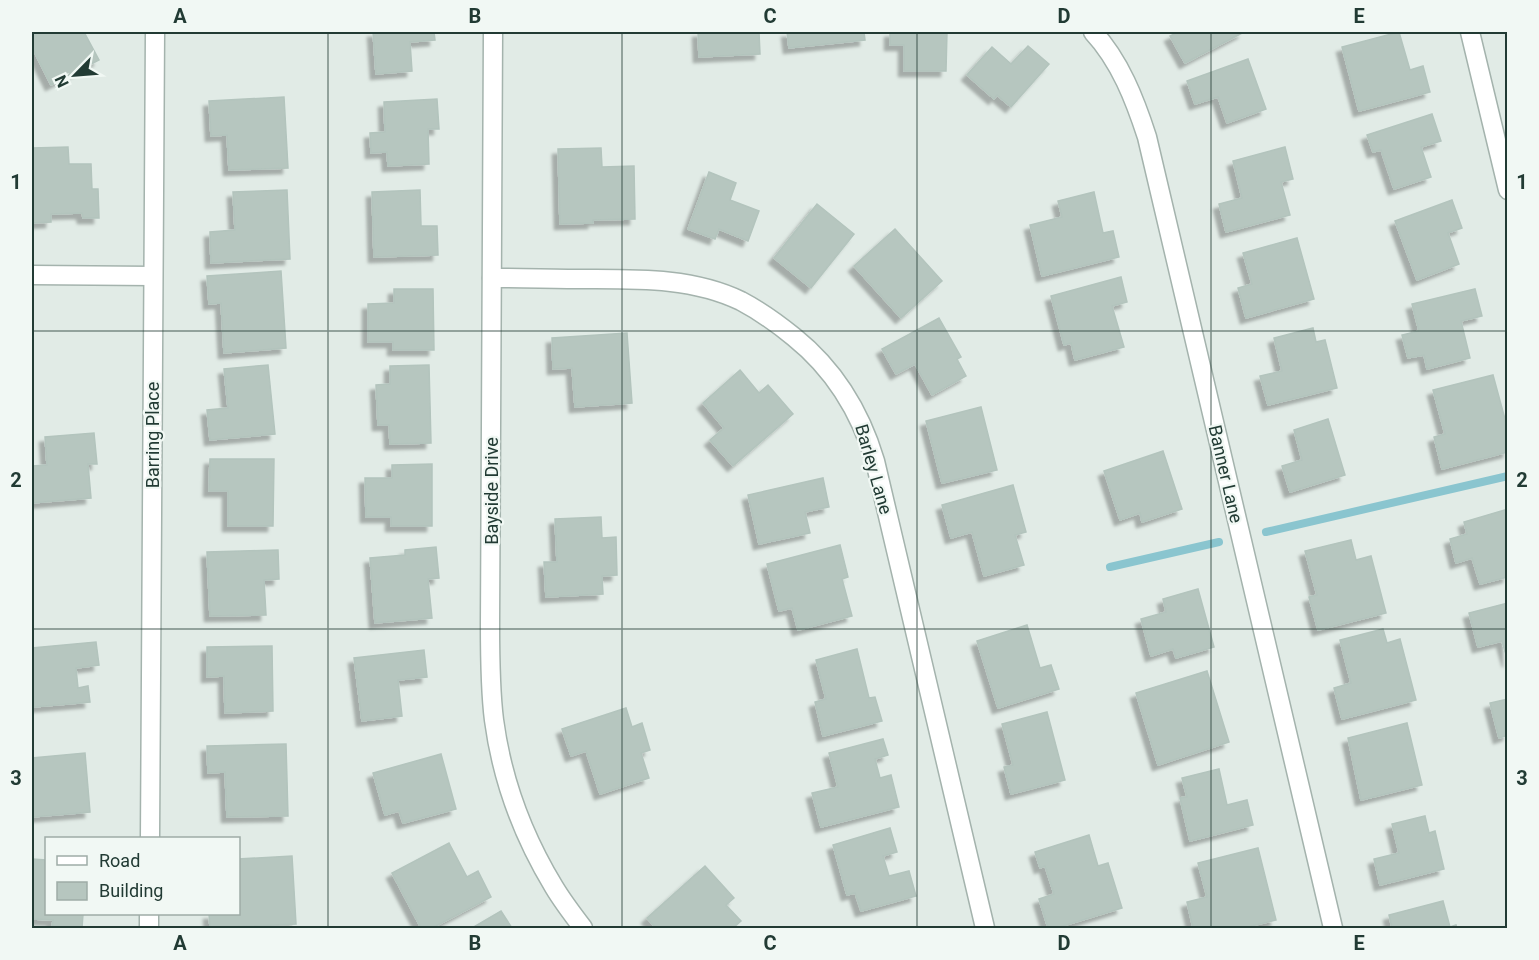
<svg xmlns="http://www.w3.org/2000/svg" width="1539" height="960" font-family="Roboto,sans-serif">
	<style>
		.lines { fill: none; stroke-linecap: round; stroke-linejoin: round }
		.stream { stroke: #8ac5cf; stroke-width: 8 }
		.building { fill: #b6c6bf; stroke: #b3c4bd; stroke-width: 1.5; filter: url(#shadow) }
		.minor-casing { stroke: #a4b3ad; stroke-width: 21 }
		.minor { stroke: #fff; stroke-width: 18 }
		.grid { fill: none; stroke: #223b34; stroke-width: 1.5; stroke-opacity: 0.55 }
		.labels { text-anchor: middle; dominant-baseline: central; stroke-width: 4.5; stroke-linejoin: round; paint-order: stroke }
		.street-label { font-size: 18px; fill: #223b34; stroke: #f1f8f4 }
		.neatline { fill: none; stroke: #223b34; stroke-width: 2 }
		.grid-label { font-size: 20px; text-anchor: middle; font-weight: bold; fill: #223b34 }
	</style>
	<defs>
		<filter id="shadow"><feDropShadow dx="-5.5" dy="5.5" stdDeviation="1.5" flood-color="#0004"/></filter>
	</defs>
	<rect width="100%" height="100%" fill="#e1ebe6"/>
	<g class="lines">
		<!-- stream -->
		<g class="stream">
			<path d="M1266,532L1508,476"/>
			<path d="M1110,567L1219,542"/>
		</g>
	</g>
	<!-- building -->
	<g class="building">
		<path d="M32,32H84L99,60L51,85L32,47Z"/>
		<path d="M373,32H434L435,40L410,42L412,71L376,74Z"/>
		<path d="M698,32H759L760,54L699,57Z"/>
		<path d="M787,32H864L865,40L789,48Z"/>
		<path d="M890,32H947L946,71H904V45H890Z"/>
		<path d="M1178,32H1244L1185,63L1170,36Z"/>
		<path d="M1399,32L1410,70L1423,66L1430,92L1359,111L1342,47Z"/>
		<path d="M1028,46L1049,64L1011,107L997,95L994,99L967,75L992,47L1011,64Z"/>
		<path d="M1248,59L1266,109L1227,123L1218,97L1195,104L1187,81Z"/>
		<path d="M284,97L288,168L229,170L227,135L211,136L209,101Z"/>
		<path d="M437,99L439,129H428L429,164L388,166L387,152L371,153L370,133L385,132L384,102Z"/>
		<path d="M1432,114L1441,141L1421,147L1431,177L1394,189L1381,150L1373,152L1367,135Z"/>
		<path d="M68,147L69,164H91L92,189H98L99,218H83L82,213L51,214V222L32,223V148Z"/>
		<path d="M1285,147L1293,179L1281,182L1290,215L1226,232L1219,204L1242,198L1233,161Z"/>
		<path d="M601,148L602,167L634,166L635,219L593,220V223L560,224L558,149Z"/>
		<path d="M709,172L736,183L730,200L759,211L748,241L719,229L715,239L688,229Z"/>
		<path d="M287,190L290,259L211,263L210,232L235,230L233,192Z"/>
		<path d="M420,190L421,226H437L438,255L374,257L372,192Z"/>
		<path d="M1094,192L1103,233L1113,231L1119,257L1042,276L1030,225L1062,217L1058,201Z"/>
		<path d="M1452,200L1462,228L1448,233L1459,264L1417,280L1395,221Z"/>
		<path d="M817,204L854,234L811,288L774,258Z"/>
		<path d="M895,229L942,281L901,318L854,266Z"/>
		<path d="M1297,238L1314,299L1246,318L1238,288L1252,284L1243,253Z"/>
		<path d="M281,271L286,348L224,353L221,303L209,304L207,276Z"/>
		<path d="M1121,277L1127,302L1112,306L1124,347L1075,360L1071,343L1064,345L1051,296Z"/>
		<path d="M394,289H433L434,350H393V342H368V304L394,303Z"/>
		<path d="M1475,289L1482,316L1461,321L1470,358L1427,369L1424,355L1408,358L1402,335L1419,331L1412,304Z"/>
		<path d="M939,318L961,357L957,359L966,376L932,395L915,364L896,374L882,349Z"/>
		<path d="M1313,328L1316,342L1325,340L1337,388L1268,405L1260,376L1282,371L1274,338Z"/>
		<path d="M627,333L632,403L575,407L572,368L553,369L552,338Z"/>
		<path d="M268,365L275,434L210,440L207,410L228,408L224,369Z"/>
		<path d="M429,365L431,443L390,444L389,425H378L376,385L390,384V366Z"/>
		<path d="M740,370L759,393L768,385L793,414L733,466L710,440L724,428L703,403Z"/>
		<path d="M1493,375L1508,430V452L1442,469L1434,437L1445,434L1433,390Z"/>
		<path d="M981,407L997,470L942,483L926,421Z"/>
		<path d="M1328,419L1345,475L1290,492L1282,466L1302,460L1294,430Z"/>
		<path d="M94,433L97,464H88L91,498L32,503V466L47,465L45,437Z"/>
		<path d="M1163,451L1182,509L1142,522L1140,513L1120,520L1104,471Z"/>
		<path d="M210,459H274L273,526H228V491H209Z"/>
		<path d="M432,464V526H391V517H366L365,478H392V465Z"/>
		<path d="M823,478L829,507L805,512L810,533L759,544L748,495Z"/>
		<path d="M1013,485L1026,532L1015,535L1024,565L984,576L972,532L951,538L942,505Z"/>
		<path d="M1508,509V577L1480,584L1472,558L1456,563L1450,539L1467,534L1464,522Z"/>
		<path d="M601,517L602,538L616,537L617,575L602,576L603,594L546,597L544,562H557L555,519Z"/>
		<path d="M1351,540L1356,560L1371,556L1386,613L1318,630L1309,597L1317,595L1305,551Z"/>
		<path d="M840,545L848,577L842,579L852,616L798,630L792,608L779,611L767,564Z"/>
		<path d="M436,547L439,578L428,579L432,618L375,623L370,558L405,555V550Z"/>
		<path d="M278,550L279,579L264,580L266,615L210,616L207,552Z"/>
		<path d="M1198,589L1214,647L1176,658L1173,649L1151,656L1141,619L1166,612L1163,599Z"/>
		<path d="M1508,603V662L1502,641L1478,647L1469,613Z"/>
		<path d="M1027,625L1040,668L1051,665L1059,689L998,708L977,641Z"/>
		<path d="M1383,629L1387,643L1400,639L1416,700L1342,719L1334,688L1351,683L1340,640Z"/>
		<path d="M96,642L99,665L76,668L78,688L88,686L90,702L34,707L32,678V648Z"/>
		<path d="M272,646L273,711L225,713L224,676L207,677V647Z"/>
		<path d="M857,649L869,698L875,697L882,721L823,736L815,702L826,699L816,660Z"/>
		<path d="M424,650L427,677L398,680L402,716L362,721L354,658Z"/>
		<path d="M1207,671L1229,742L1158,765L1136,693Z"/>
		<path d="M1508,699V735L1499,738L1490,703Z"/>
		<path d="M626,708L632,727L642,723L650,750L641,753L649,778L600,794L586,751L571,756L562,729Z"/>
		<path d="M1047,712L1065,780L1011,794L1004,767L1013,765L1002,724Z"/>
		<path d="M1407,723L1422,785L1361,800L1348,738Z"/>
		<path d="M883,739L888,755L875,759L880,778L891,775L899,807L821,827L812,793L838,787L829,753Z"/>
		<path d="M286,744L288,816L227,817L225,772L208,773L207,746Z"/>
		<path d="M85,753L90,812L32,817V758Z"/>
		<path d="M441,754L456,809L403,823L399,811L385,815L373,773Z"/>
		<path d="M1219,769L1227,805L1247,800L1253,825L1190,841L1180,798L1187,797L1182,778Z"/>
		<path d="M1425,816L1429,833L1435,831L1444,869L1380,885L1374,859L1399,853L1392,824Z"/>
		<path d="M890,828L897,852L883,856L889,876L909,871L916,896L861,911L855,893L847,895L833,845Z"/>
		<path d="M1089,835L1098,866L1108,863L1122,908L1056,928H1048L1039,899L1054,894L1045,866L1040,868L1035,852Z"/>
		<path d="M449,843L467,877L478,871L491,897L432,928H421L392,873Z"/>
		<path d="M1258,848L1276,920L1243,928H1193L1187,902L1207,897L1198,863Z"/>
		<path d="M292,856L296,924L210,928L209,914H238V859Z"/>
		<path d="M32,859L46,860V914H83L82,928H52L53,920L32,919Z"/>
		<path d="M705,866L734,898L726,905L741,921L733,928H656L647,918Z"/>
		<path d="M1443,901L1450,927L1456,925L1457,928H1392L1389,915Z"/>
		<path d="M501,911L512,928H472Z"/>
	</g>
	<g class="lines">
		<defs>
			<g id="minor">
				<path d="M493,32L490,624C490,656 490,689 494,720C502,780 523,836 554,887C563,902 573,915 583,928"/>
				<path d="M1093,32C1120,61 1135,100 1147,137L1333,928"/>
				<path d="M1470,32L1508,190"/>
				<path d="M32,275L153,276"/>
				<path d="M492,278C524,278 556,279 588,279C639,279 694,278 741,301C760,311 778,324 794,337C835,370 860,411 875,461L985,928"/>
				<path d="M150,838L155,32"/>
				<path d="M149,928V914"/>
			</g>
		</defs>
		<!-- minor casing -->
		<use href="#minor" class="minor-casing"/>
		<!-- minor -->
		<use href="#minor" class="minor"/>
	</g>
	<!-- grid -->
	<path class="grid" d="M328,32V928M622,32V928M917,32V928M1211,32V928M32,331H1508M32,629H1508"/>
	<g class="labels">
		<!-- street labels -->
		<g class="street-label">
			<text transform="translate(152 435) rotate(-90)">Barring Place</text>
			<text transform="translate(874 469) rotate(74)">Barley Lane</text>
			<text transform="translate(1226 474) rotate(77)">Banner Lane</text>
			<text transform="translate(491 491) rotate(-90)">Bayside Drive</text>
		</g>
	</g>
	<!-- border -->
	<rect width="1539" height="960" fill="none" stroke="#f1f8f4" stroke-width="66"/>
	<!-- legend -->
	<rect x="45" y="837" width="195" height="78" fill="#f1f8f4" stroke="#9eaca7" stroke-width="1.5"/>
	<rect x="57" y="856" width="30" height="9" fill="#ffffff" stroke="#9eaca7" stroke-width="1.5"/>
	<text x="99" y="867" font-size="18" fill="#223b34">Road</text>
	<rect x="57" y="882" width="30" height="18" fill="#b6c6bf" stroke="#9eaca7" stroke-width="1.5"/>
	<text x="99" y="897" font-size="18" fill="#223b34">Building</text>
	<!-- north arrow -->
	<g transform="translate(75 75) rotate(245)" stroke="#f1f8f4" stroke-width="4.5" paint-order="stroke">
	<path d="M0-4.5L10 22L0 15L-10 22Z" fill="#223b34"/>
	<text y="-9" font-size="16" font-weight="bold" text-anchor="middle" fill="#223b34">N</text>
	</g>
	<rect x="33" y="33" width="1473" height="894" class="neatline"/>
	<g class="grid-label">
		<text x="180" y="23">A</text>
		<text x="475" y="23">B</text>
		<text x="770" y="23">C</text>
		<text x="1064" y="23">D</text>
		<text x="1359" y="23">E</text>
		<text x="16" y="189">1</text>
		<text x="1522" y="189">1</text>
		<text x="16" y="487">2</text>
		<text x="1522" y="487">2</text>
		<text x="16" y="785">3</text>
		<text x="1522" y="785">3</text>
		<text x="180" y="950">A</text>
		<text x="475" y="950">B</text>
		<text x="770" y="950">C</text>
		<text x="1064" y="950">D</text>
		<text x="1359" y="950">E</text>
	</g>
</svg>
